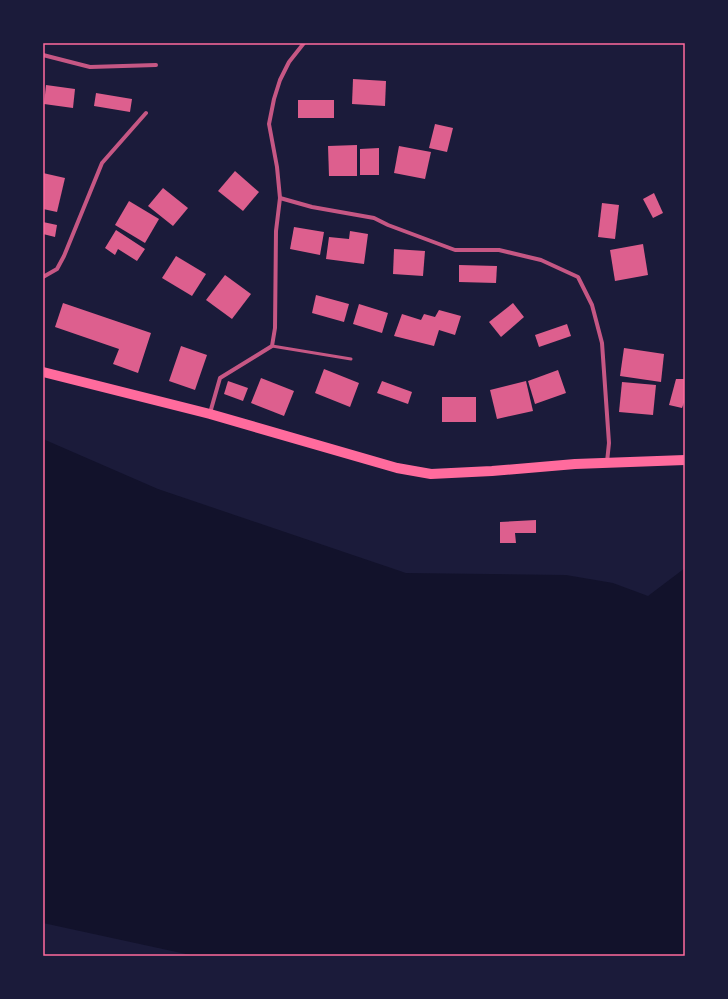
<svg xmlns="http://www.w3.org/2000/svg" width="728" height="999" font-family="'DM Sans',sans-serif">
	<style>
		.water { fill: #12122b }
		.building { fill: #dd5f8e }
		.lines { fill: none; stroke-linecap: round; stroke-linejoin: round }
		.service { stroke: #c65784; stroke-width: 3 }
		.minor { stroke: #c65784; stroke-width: 4 }
		.primary { stroke: #ff6b9d; stroke-width: 10 }
		.neatline { fill: none; stroke: #ff6b9d; stroke-width: 1.5 }
	</style>
	<rect width="100%" height="100%" fill="#1b1b3a"/>
	<!-- water -->
	<path class="water" d="M43,439L158,489L406,573L566,575L613,583L648,596L685,568V956H195L43,923Z"/>
	<!-- building -->
	<g class="building">
		<path d="M353,79L386,81L385,106L352,104Z"/>
		<path d="M46,85L75,89L73,108L44,104Z"/>
		<path d="M96,93L132,99L130,112L94,106Z"/>
		<rect x="298" y="100" width="36" height="18"/>
		<path d="M435,124L453,128L447,152L429,148Z"/>
		<path d="M357,145V176H329L328,146Z"/>
		<path d="M399,146L431,152L425,179L394,173Z"/>
		<path d="M379,148V175H360V149Z"/>
		<path d="M235,171L259,192L243,211L218,191Z"/>
		<path d="M43,173L65,178L57,212L43,209Z"/>
		<path d="M163,188L188,208L173,226L148,206Z"/>
		<path d="M654,193L663,213L653,218L643,199Z"/>
		<path d="M129,201L159,219L145,243L115,225Z"/>
		<path d="M602,203L619,205L615,239L598,237Z"/>
		<path d="M43,222L57,225L55,237L43,234Z"/>
		<path d="M294,227L324,232L320,255L290,249Z"/>
		<path d="M116,230L145,249L137,261L118,249L115,255L105,248Z"/>
		<path d="M350,231L368,234L364,264L326,259L329,237L349,239Z"/>
		<path d="M643,244L648,275L615,281L610,250Z"/>
		<path d="M394,249L425,251L423,276L393,274Z"/>
		<path d="M176,256L206,274L192,296L162,278Z"/>
		<path d="M459,265L497,266L496,283L459,282Z"/>
		<path d="M225,275L251,294L232,319L206,300Z"/>
		<path d="M316,295L349,304L344,322L312,313Z"/>
		<path d="M63,303L151,333L138,373L113,364L119,349L55,327Z"/>
		<path d="M513,303L524,317L501,337L489,322Z"/>
		<path d="M359,304L388,313L382,333L353,324Z"/>
		<path d="M439,310L461,316L455,335L439,330L434,346L394,336L402,314L421,320L424,314L435,317Z"/>
		<path d="M567,324L571,336L539,347L535,335Z"/>
		<path d="M181,346L207,355L195,390L169,381Z"/>
		<path d="M624,348L664,354L661,382L620,376Z"/>
		<path d="M324,369L359,383L350,407L315,393Z"/>
		<path d="M558,370L566,393L535,404L528,381Z"/>
		<path d="M261,378L294,391L284,416L251,403Z"/>
		<path d="M676,379H685V400L682,408L669,405Z"/>
		<path d="M228,381L248,388L243,401L224,394Z"/>
		<path d="M382,381L412,392L408,404L377,393Z"/>
		<path d="M526,381L533,411L497,419L490,390Z"/>
		<path d="M622,382L656,385L653,415L619,412Z"/>
		<rect x="442" y="397" width="34" height="25"/>
		<path d="M536,520V533H515L516,543H500V522Z"/>
	</g>
	<g class="lines">
		<!-- service -->
		<path class="service" d="M272,346L351,359"/>
		<!-- minor -->
		<g class="minor">
			<path d="M43,55L90,67L156,65"/>
			<path d="M280,198L312,207L374,218L388,225L455,250H499L541,260L578,277L592,305L602,343L609,443L607,462"/>
			<path d="M43,277L57,269L64,256L102,163L146,113"/>
			<path d="M210,413L220,378L272,346L275,328L276,231L280,198L277,167L269,124L274,99L280,80L289,62L304,43"/>
		</g>
		<!-- primary -->
		<path class="primary" d="M43,372L210,414L397,468L431,474L492,471L575,464L685,460"/>
	</g>
	<!-- border -->
	<rect width="728" height="999" fill="none" stroke="#1b1b3a" stroke-width="88"/>
	<rect x="44" y="44" width="640" height="911" class="neatline"/>
</svg>
